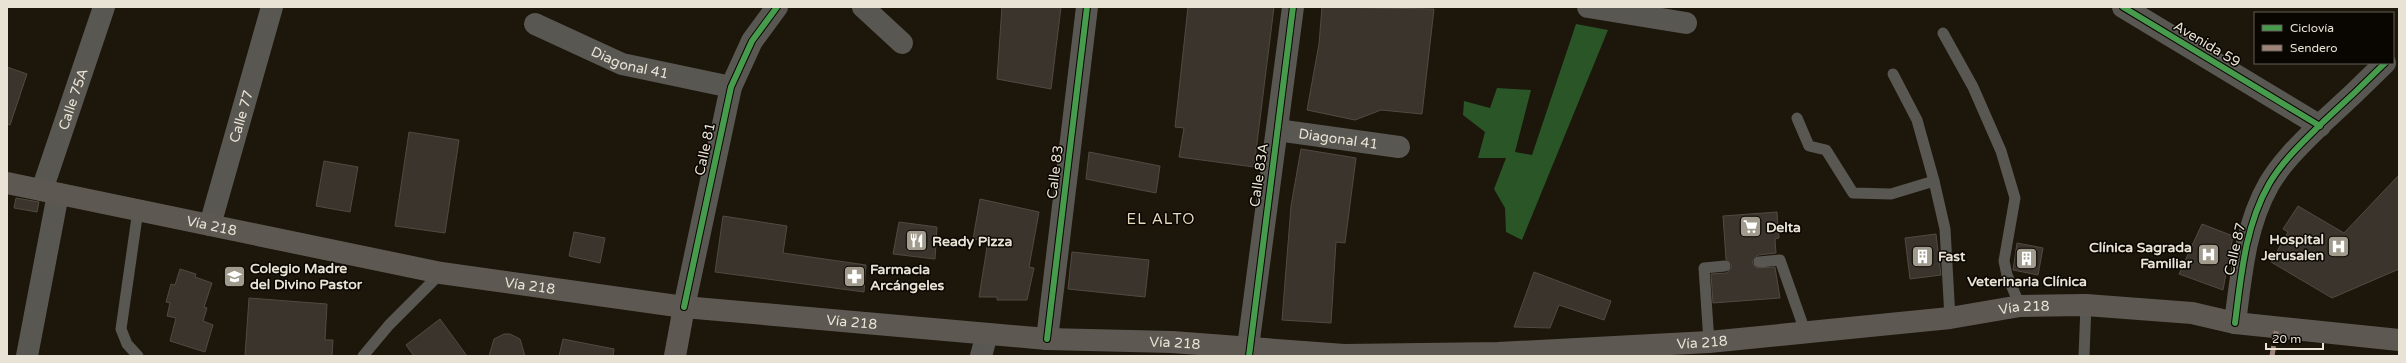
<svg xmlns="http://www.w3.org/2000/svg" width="2406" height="363" font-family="'Varela Round',sans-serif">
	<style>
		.forest { fill: #295527 }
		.building { fill: #3b342d; stroke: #514a42 }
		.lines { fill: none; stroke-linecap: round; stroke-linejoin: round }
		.service { stroke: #595752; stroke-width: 11 }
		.minor { stroke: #595752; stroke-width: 22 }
		.secondary { stroke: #5d5952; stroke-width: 22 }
		.quiet { stroke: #a18479; stroke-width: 5; stroke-dasharray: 10 5; stroke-linecap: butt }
		.cycleway-casing { stroke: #090501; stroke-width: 8 }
		.cycleway { stroke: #469c4c; stroke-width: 6 }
		.labels { text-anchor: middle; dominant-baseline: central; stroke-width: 3; stroke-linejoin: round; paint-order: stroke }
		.street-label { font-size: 14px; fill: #e9e3d5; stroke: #090501 }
		.poi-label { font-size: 14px; font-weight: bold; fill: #e9e3d5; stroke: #090501; text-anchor: start }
		.neighbourhood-label { font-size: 15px; letter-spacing: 1px; fill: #e6d9be; stroke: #090501 }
	</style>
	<rect width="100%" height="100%" fill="#1c160b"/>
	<!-- forest -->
	<path class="forest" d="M1576,24L1608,30L1522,240L1506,232L1505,208L1494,189L1506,158H1478L1485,132L1463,115L1464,101L1490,108L1497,88L1531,90L1515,152L1532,155Z"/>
	<!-- building -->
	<g class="building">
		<path d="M1002,7H1061L1051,89L997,79Z"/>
		<path d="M1188,7H1274L1254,167L1179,157L1184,128L1175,127Z"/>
		<path d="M1322,7L1434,9L1422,114L1381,110L1355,120L1307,110L1319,44Z"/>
		<path d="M7,67L27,74L10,125L7,124Z"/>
		<path d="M409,132L459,140L445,233L395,226Z"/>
		<path d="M1301,149L1356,158L1345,243L1336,242L1331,323L1282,320L1291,206Z"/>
		<path d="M1089,152L1160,166L1156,193L1086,179Z"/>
		<path d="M324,161L358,167L350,212L316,206Z"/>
		<path d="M2399,175V269L2332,298L2271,262L2288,232L2283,229L2298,206L2344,233Z"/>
		<path d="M16,198L39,202L37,212L14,208Z"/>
		<path d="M980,199L1039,212L1029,267L1034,268L1027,300H997V297H979L988,241L973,239Z"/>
		<path d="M1777,212L1779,238L1775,239L1776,253L1758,255L1752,262L1756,268L1775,267L1780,298L1713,303L1711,274L1727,273L1732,266L1726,259L1723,216Z"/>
		<path d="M723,216L787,226L783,253L866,265L864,292L715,272Z"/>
		<path d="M899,222L937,227L935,259L893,254Z"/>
		<path d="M2202,224L2233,236L2223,290L2179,274Z"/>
		<path d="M574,232L605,238L600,263L569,256Z"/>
		<path d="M1936,234L1941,275L1910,279L1905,238Z"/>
		<path d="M2017,243L2043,248L2038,275L2013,270Z"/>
		<path d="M1072,252L1149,260L1145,297L1068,289Z"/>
		<path d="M180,269L196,274L195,277L212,283L204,307L207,308L203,321L213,325L205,352L170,341L176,318L167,316L170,303L166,302L171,284L175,285Z"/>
		<path d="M1534,272L1611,301L1604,320L1559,305L1550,328L1514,327Z"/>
		<path d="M249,298L327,304L325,340H333L332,356H245Z"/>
		<path d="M440,319L467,356H414L406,345Z"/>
		<path d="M504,334H510L520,339L525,356H489L494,339Z"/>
		<path d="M563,339L614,349L613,356H559Z"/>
	</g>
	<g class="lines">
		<!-- service -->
		<g class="service">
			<path d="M1943,33L1973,87L2001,151L2015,198L2004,261L2007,275L2020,306"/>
			<path d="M1893,74L1917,120L1934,181"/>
			<path d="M1797,118L1809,146L1826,150L1853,193L1891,194L1934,181L1945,229L1950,318"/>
			<path d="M138,210L121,329L127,344L138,356"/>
			<path d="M1759,262L1780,260L1805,331"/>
			<path d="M1709,342L1704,268L1725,266"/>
			<path d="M363,356L389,325L441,273"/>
			<path d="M2084,356L2086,305"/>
		</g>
		<!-- minor -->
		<g class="minor">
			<path d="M863,7L902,43"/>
			<path d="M1588,7L1686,23"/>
			<path d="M2123,7L2320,126"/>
			<path id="s1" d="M535,24L622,64L731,87"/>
			<path id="s2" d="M1277,130L1399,147"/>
			<path id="s3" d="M42,190L104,7"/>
			<path id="s4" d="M210,225L272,7"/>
			<path d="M684,307L731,87L752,41L777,7"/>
			<path d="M2235,323C2241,276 2245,226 2269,184C2283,160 2304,141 2323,122C2344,103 2365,83 2385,63"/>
			<path d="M1047,339L1087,7"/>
			<path d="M1248,347L1293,7"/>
			<path d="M27,356L58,194"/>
			<path d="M981,356L987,334"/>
		</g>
		<!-- secondary -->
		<g class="secondary">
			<path id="s5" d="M7,183L441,273L684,307L1047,339L1172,342L1344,355L1498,353L1709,342L1950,318L2020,306L2086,305L2192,313L2235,323L2399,340"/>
			<path d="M675,356L684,307"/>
		</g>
		<!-- quiet -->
		<path class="quiet" d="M2272,356L2277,327"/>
		<defs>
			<g id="cycleway">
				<path d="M2123,7L2320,126"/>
				<path d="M684,307L731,87L752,41L777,7"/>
				<path d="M2235,323C2241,276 2245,226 2269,184C2283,160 2304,141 2323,122C2344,103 2365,83 2385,63"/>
				<path d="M1047,339L1087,7"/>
				<path d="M1249,356L1293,7"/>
			</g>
		</defs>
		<!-- cycleway casing -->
		<use href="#cycleway" class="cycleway-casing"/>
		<!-- cycleway -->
		<use href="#cycleway" class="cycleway"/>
	</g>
	<!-- icons -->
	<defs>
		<symbol id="supermarket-square" viewBox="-11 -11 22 22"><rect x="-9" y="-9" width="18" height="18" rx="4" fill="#a19b8e" stroke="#090501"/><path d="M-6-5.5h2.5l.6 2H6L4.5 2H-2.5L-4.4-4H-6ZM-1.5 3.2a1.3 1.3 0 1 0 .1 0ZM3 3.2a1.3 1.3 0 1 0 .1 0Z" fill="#fff"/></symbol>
		<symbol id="restaurant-square" viewBox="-11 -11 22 22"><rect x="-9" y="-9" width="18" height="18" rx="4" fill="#a19b8e" stroke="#090501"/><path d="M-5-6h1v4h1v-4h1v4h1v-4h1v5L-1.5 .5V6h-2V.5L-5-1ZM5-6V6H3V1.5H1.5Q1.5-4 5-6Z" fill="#fff"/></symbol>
		<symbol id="hospital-square" viewBox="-11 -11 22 22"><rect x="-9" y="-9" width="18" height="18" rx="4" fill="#a19b8e" stroke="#090501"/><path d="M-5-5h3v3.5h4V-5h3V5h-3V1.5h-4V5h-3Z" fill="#fff"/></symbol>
		<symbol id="building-square" viewBox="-11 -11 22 22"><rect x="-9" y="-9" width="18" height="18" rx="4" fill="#a19b8e" stroke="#090501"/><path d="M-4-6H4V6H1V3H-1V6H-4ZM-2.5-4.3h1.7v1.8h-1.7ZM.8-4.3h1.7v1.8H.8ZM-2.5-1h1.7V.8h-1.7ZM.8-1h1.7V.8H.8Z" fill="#fff"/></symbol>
		<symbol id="university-square" viewBox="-11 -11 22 22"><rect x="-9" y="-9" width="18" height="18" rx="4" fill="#a19b8e" stroke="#090501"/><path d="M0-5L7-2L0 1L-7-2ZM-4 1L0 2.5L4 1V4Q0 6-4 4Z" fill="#fff"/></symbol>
		<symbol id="pharmacy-square" viewBox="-11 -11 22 22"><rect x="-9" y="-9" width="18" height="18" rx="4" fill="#a19b8e" stroke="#090501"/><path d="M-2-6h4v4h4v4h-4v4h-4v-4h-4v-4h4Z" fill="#fff"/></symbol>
	</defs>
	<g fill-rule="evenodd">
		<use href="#supermarket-square" x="1738" y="214" width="25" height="25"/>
		<use href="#restaurant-square" x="904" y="228" width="25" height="25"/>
		<use href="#hospital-square" x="2326" y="234" width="25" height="25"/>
		<use href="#hospital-square" x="2196" y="242" width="25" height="25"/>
		<use href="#building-square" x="1910" y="244" width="25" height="25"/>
		<use href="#building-square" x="2014" y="246" width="25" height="25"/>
		<use href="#university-square" x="222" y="264" width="25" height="25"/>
		<use href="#pharmacy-square" x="842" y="264" width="25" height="25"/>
	</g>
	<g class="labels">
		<!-- street labels -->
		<g class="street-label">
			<text transform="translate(2207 44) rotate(31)">Avenida 59</text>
			<text stroke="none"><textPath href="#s1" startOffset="103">Diagonal 41</textPath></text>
			<text stroke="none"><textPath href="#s3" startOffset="96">Calle 75A</textPath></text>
			<text stroke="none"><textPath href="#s4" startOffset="113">Calle 77</textPath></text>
			<text stroke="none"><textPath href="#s2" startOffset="62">Diagonal 41</textPath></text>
			<text transform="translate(705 149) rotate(-78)">Calle 81</text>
			<text transform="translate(1055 172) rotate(-83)">Calle 83</text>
			<text transform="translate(1259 175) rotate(-82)">Calle 83A</text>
			<text stroke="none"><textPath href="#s5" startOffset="209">Vía 218</textPath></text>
			<text transform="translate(2235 249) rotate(-77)">Calle 87</text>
			<text stroke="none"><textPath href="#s5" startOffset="533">Vía 218</textPath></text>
			<text stroke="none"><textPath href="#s5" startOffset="2033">Vía 218</textPath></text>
			<text stroke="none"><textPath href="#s5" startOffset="857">Vía 218</textPath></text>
			<text stroke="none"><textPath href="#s5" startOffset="1181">Vía 218</textPath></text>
			<text stroke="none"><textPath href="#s5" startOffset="1709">Vía 218</textPath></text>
		</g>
		<!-- poi labels -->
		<g class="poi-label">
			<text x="1766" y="227">Delta</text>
			<text x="2324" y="239" text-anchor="end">Hospital<tspan x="2324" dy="16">Jerusalen</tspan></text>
			<text x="932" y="241">Ready Pizza</text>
			<text x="2192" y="247" text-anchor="end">Clínica Sagrada<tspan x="2192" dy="16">Familiar</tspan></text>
			<text x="1938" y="256">Fast</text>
			<text x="250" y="268">Colegio Madre<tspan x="250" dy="16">del Divino Pastor</tspan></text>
			<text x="870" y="269">Farmacia<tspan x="870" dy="16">Arcángeles</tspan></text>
			<text x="2027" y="281" text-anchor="middle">Veterinaria Clínica</text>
		</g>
		<!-- neighbourhood labels -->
		<g class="neighbourhood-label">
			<text x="1161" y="219">EL ALTO</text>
		</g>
	</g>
	<!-- border -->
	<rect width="2406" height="363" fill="none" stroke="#e9e3d5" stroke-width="16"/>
	<!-- legend -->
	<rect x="2254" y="12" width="140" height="52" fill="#090501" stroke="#635e56"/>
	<rect x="2262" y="25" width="20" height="6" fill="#469c4c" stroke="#635e56"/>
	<text x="2290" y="32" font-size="12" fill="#e9e3d5">Ciclovía</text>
	<rect x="2262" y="45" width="20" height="6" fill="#a18479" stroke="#635e56"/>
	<text x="2290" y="52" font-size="12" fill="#e9e3d5">Sendero</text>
	<!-- scale -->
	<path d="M2266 343v6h57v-6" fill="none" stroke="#e9e3d5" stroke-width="2"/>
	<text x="2272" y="343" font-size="12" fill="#e9e3d5" stroke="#090501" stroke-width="3" paint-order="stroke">20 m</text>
</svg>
